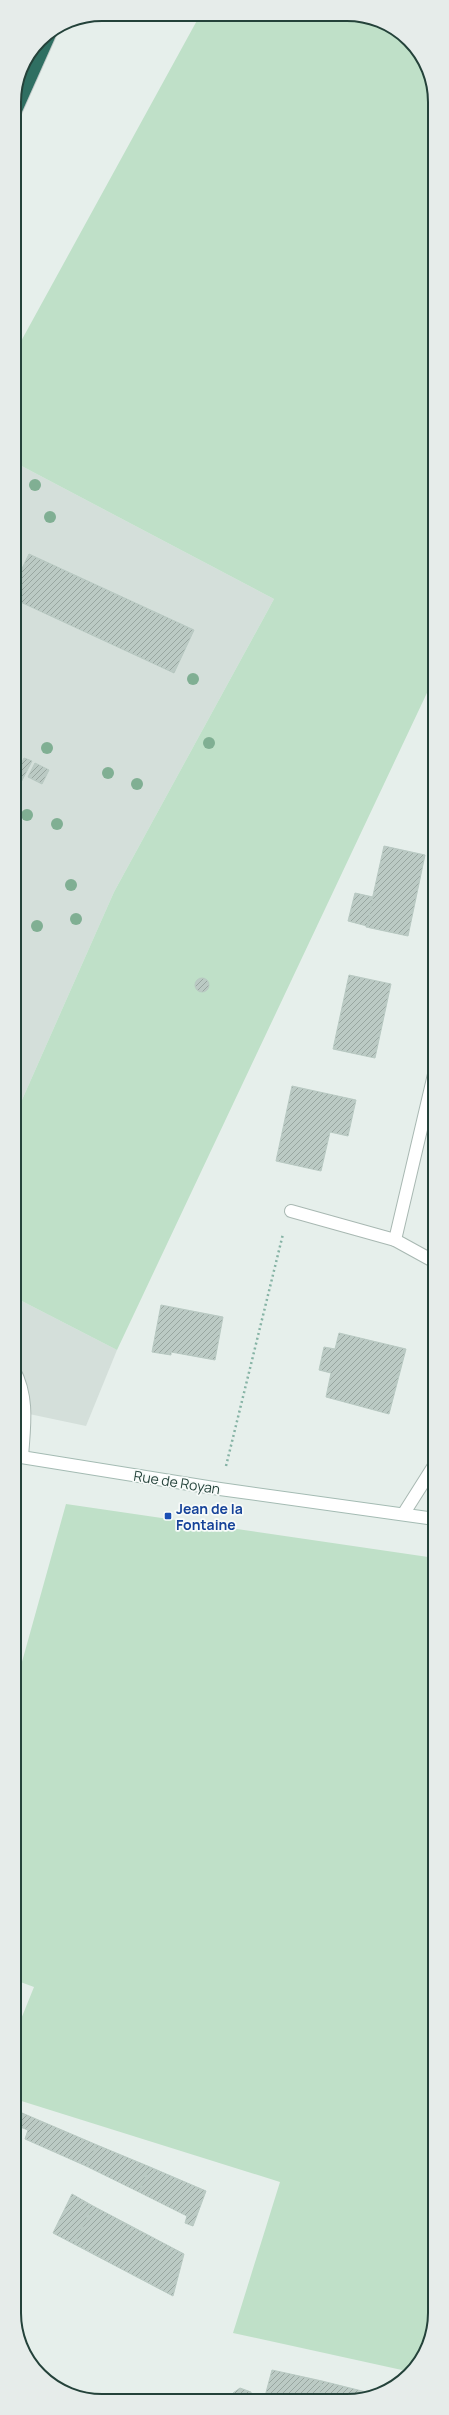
<svg xmlns="http://www.w3.org/2000/svg" width="449" height="2415" font-family="Manrope,sans-serif">
	<style>
		.built { fill: #d4dfda }
		.green { fill: #bfe0c8 }
		.building { fill: url(#building-hatch); stroke: #b8c9c2 }
		.lines { fill: none; stroke-linecap: round; stroke-linejoin: round }
		.lane-casing { stroke: #a8b8b2; stroke-width: 14 }
		.street-casing { stroke: #a8b8b2; stroke-width: 14 }
		.secondary-casing { stroke: #a4bbb3; stroke-width: 14 }
		.highway-casing { stroke: #c2cac8; stroke-width: 14 }
		.path { stroke: #86b3a5; stroke-width: 2.5; stroke-dasharray: 2 3; stroke-linecap: butt }
		.lane { stroke: #fff; stroke-width: 12 }
		.street { stroke: #fff; stroke-width: 12 }
		.secondary { stroke: #fff; stroke-width: 12 }
		.highway { stroke: #2f6f62; stroke-width: 12 }
		.tree { fill: #80af93 }
		.transit-dot { fill: #1a4fb4; stroke: #f7fbf9; stroke-width: 1.5 }
		.labels { text-anchor: middle; dominant-baseline: central; stroke-width: 3.5; stroke-linejoin: round; paint-order: stroke }
		.street-label { font-size: 14px; fill: #24423a; stroke: #f7fbf9 }
		.transit-label { font-size: 14px; font-weight: bold; fill: #164399; stroke: #f7fbf9; text-anchor: start }
		.rim { fill: none; stroke: #24423a; stroke-width: 2 }
	</style>
	<defs>
		<pattern id="building-hatch" width="6" height="6" patternUnits="userSpaceOnUse"><rect width="6" height="6" fill="#bbcac4"/><path d="M-1 1l2-2M0 6l6-6M5 7l2-2" fill="none" stroke="#98a6a0"/></pattern>
	</defs>
	<rect width="100%" height="100%" fill="#e6efeb"/>
	<!-- built -->
	<g class="built">
		<path d="M14,462L274,599L114,892L14,1118Z"/>
		<path d="M14,1297L117,1350L86,1426L15,1411Z"/>
	</g>
	<!-- green -->
	<g class="green">
		<path d="M200,15L364,16L413,44L434,91V678L117,1350L14,1297V1118L114,892L274,599L14,462V354Z"/>
		<path d="M66,1504L435,1558V2318L411,2372L233,2333L280,2182L15,2099V2034L34,1987L15,1980V1687Z"/>
	</g>
	<!-- building -->
	<g class="building">
		<path d="M29,554L194,630L174,673L14,599V585Z"/>
		<path d="M14,744L20,747L14,759Z"/>
		<path d="M24,758L32,761L14,796V778Z"/>
		<path d="M35,763L49,770L42,784L28,777Z"/>
		<path d="M384,846L425,855L408,936L366,927Z"/>
		<path d="M355,893L373,897L367,926L348,921Z"/>
		<path d="M349,975L391,984L375,1058L333,1049Z"/>
		<circle cx="202" cy="985" r="7"/>
		<path d="M292,1086L356,1100L348,1136L330,1132L321,1171L276,1161Z"/>
		<path d="M161,1305L223,1317L215,1360L171,1352V1355L152,1352Z"/>
		<path d="M339,1333L406,1349L389,1414L326,1397L331,1373L319,1370L324,1347L335,1349Z"/>
		<path d="M15,2110L97,2145L86,2166L25,2139L28,2130L15,2125Z"/>
		<path d="M97,2145L150,2167L139,2192L86,2166Z"/>
		<path d="M150,2167L206,2191L193,2226L185,2223L187,2216L139,2192Z"/>
		<path d="M72,2194L93,2206L74,2244L53,2233Z"/>
		<path d="M93,2206L184,2254L173,2296L74,2244Z"/>
		<path d="M272,2370L322,2381L318,2400H264Z"/>
		<path d="M322,2381L370,2393L369,2397L358,2400H318Z"/>
		<path d="M240,2388L251,2392L252,2400H232L233,2393Z"/>
	</g>
	<g class="lines">
		<defs>
			<path id="lane" d="M14,1370C29,1398 24,1427 22,1457"/>
			<g id="street">
				<path d="M435,1070L395,1240L435,1262"/>
				<path d="M291,1211L395,1240"/>
				<path d="M404,1513L435,1464"/>
			</g>
			<path id="secondary" d="M15,1456L220,1489L435,1519"/>
			<path id="highway" d="M14,115L51,32"/>
		</defs>
		<!-- lane casing -->
		<use href="#lane" class="lane-casing"/>
		<!-- street casing -->
		<use href="#street" class="street-casing"/>
		<!-- secondary casing -->
		<use href="#secondary" class="secondary-casing"/>
		<!-- highway casing -->
		<use href="#highway" class="highway-casing"/>
		<!-- path -->
		<path class="path" d="M226,1466L283,1234"/>
		<!-- lane -->
		<use href="#lane" class="lane"/>
		<!-- street -->
		<use href="#street" class="street"/>
		<!-- secondary -->
		<use href="#secondary" class="secondary"/>
		<!-- highway -->
		<use href="#highway" class="highway"/>
	</g>
	<!-- trees -->
	<g class="tree">
		<circle cx="35" cy="485" r="6"/>
		<circle cx="50" cy="517" r="6"/>
		<circle cx="193" cy="679" r="6"/>
		<circle cx="209" cy="743" r="6"/>
		<circle cx="47" cy="748" r="6"/>
		<circle cx="108" cy="773" r="6"/>
		<circle cx="137" cy="784" r="6"/>
		<circle cx="27" cy="815" r="6"/>
		<circle cx="57" cy="824" r="6"/>
		<circle cx="71" cy="885" r="6"/>
		<circle cx="76" cy="919" r="6"/>
		<circle cx="37" cy="926" r="6"/>
	</g>
	<!-- markers -->
	<rect class="transit-dot" x="164" y="1512" width="8" height="8" rx="2"/>
	<g class="labels">
		<!-- street labels -->
		<g class="street-label">
			<text transform="translate(177 1482) rotate(9)">Rue de Royan</text>
		</g>
		<!-- transit labels -->
		<g class="transit-label">
			<text x="176" y="1508">Jean de la<tspan x="176" dy="16">Fontaine</tspan></text>
		</g>
	</g>
	<!-- crop -->
	<path d="M0 0H449V2415H0ZM102 21H347A81 81 0 0 1 428 102V2313A81 81 0 0 1 347 2394H102A81 81 0 0 1 21 2313V102A81 81 0 0 1 102 21Z" fill="#e6ecea" fill-rule="evenodd"/>
	<path class="rim" d="M102 21H347A81 81 0 0 1 428 102V2313A81 81 0 0 1 347 2394H102A81 81 0 0 1 21 2313V102A81 81 0 0 1 102 21Z"/>
</svg>
